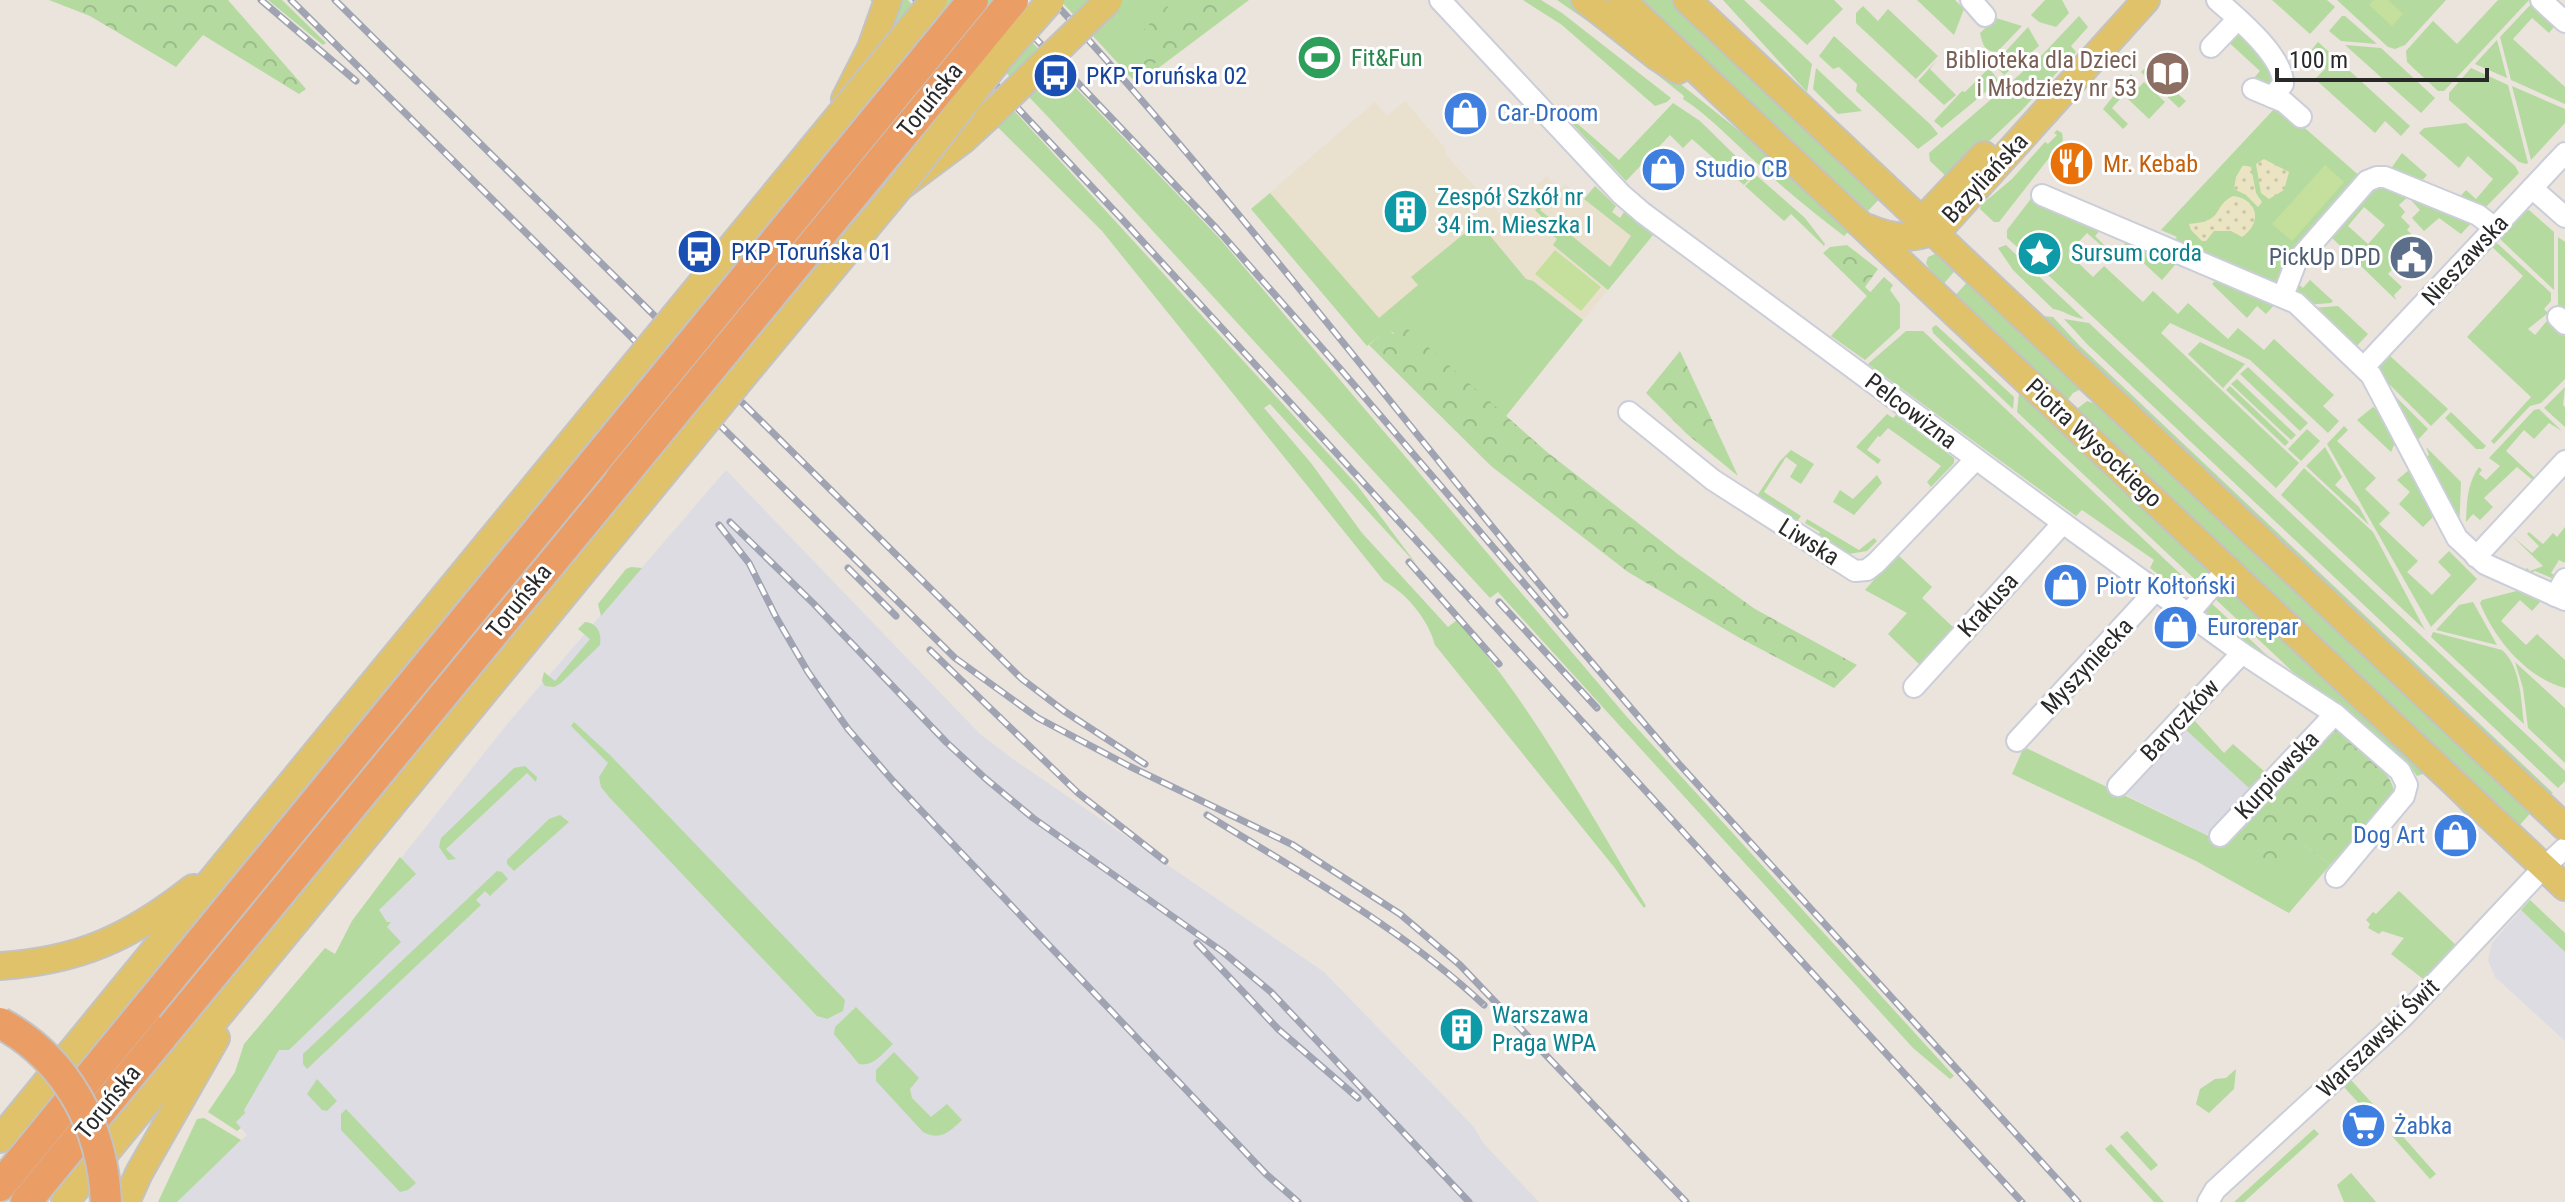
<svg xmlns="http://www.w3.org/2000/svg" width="2565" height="1202" font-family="'Roboto Condensed',sans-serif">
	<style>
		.industrial { fill: #dedce3 }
		.education { fill: #e9e0ce }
		.green { fill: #b4da9f; fill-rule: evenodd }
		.forest { fill: url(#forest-crowns) }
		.sand { fill: url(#sand-dots) }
		.pitch { fill: #c5e09c }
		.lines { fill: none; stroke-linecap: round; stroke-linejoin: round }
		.minor-casing { stroke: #cbced9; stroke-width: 24 }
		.major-casing { stroke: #c3c3c3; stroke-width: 30 }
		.highway-casing { stroke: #c3c3c3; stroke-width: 34 }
		.minor { stroke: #fff; stroke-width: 20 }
		.major { stroke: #e0c26b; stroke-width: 26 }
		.highway { stroke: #eb9d66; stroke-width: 30 }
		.rail-casing { stroke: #a0a3b1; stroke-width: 7 }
		.rail { stroke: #fff; stroke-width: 4; stroke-dasharray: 12; stroke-linecap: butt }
		.major-bridge-casing { stroke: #c3c3c3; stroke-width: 30; stroke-linecap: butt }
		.highway-bridge-casing { stroke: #c3c3c3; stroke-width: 34; stroke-linecap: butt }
		.major-bridge { stroke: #e0c26b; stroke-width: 26 }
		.highway-bridge { stroke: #eb9d66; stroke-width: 30 }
		.labels { text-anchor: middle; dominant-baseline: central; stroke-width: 6; stroke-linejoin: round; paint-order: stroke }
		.leisure-label { font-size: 24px; fill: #27864d; stroke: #fff; text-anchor: start }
		.education-label { font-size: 24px; fill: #785e54; stroke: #fff; text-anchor: end }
		.transit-label { font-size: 24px; fill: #164399; stroke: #fff; text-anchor: start }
		.street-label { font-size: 24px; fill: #292929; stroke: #fff }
		.shop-label { font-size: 24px; fill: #366cbe; stroke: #fff; text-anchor: start }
		.food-label { font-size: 24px; fill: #c56008; stroke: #fff; text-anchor: start }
		.culture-label { font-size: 24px; fill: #0d838f; stroke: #fff; text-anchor: start }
		.service-label { font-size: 24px; fill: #4e5e75; stroke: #fff; text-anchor: end }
	</style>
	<defs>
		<pattern id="forest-crowns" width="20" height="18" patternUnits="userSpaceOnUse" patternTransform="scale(2)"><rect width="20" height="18" fill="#b4da9f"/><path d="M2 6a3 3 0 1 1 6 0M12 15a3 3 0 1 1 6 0" fill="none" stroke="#9bbb89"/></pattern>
		<pattern id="sand-dots" width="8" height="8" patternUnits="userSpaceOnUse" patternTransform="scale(2)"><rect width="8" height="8" fill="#ebe4c3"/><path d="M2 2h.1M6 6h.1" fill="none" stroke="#cac4a8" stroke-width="1.8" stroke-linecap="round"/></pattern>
	</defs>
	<rect width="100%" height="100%" fill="#eae4dc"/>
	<!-- industrial -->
	<g class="industrial">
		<path d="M726,470L980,734L1013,759L1324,972L1473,1126L1484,1144L1539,1202H177L182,1195L247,1135L236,1122L335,955L353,919L508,723Z"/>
		<path d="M2185,729L2249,788L2207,835L2124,794Z"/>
		<path d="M2521,910L2565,952V1041L2495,977L2488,960L2492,943Z"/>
	</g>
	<!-- education -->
	<path class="education" d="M1405,101L1446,149V155L1501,215L1547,176L1559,190L1565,184L1643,246L1506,416L1387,328L1367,346L1251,209L1375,102L1387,116Z"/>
	<!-- green -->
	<g class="green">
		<path d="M268,0H282L326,43L323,45Z"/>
		<path d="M870,0H908L1018,115L1357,485L1417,565L1270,404L1264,408L1311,463L1362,533L1448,627L1457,620C1533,705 1587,809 1646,906L1644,908L1614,867L1435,645C1428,619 1407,594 1384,581L1102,231Z"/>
		<path d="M937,0H992L1220,239L1627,717L1954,1076L1950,1079L1913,1048L1498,592L1490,598L1050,119Z"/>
		<path d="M1060,0H1249L1137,84Z"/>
		<path d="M1523,0H1541L1562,13L1671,98L1667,102L1655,106L1562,25Z"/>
		<path d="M1557,0H1575L1747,137L1849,231L1844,236C1814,213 1785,190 1758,164C1733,142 1711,117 1683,99L1684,96L1606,34Z"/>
		<path d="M1634,0H1676L1883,195L1868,211L1777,127Z"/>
		<path d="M1723,0H1744L1812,64L1807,92Z"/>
		<path d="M1759,0H1834L1843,9L1807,45Z"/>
		<path d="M1917,0H1955L1964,9L1954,35Z"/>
		<path d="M2045,0H2062L2069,13L2056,27L2039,22L2031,15Z"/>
		<path d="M2272,0H2327L2335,7L2310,34Z"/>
		<path d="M2337,0H2446L2405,45L2395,49L2388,47Z"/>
		<path d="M2498,0H2529L2444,91H2438L2407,62L2406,51L2433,21L2457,44Z"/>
		<path d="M2535,0L2557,23L2549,33L2532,18L2513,39L2565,87V104L2511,80L2500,37Z"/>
		<path d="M1863,6L1878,21L1888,9L1938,56L1916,79L1856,23V13Z"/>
		<path d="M2079,16L2088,27L2071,46L2076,52L2020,112L1949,179L1930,161L1929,153L2042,55Z"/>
		<path d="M2342,16H2345L2377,44L2341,41L2329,31Z"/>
		<path d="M1996,18L2022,26L1997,52C1984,51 1983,45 1980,33Z"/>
		<path d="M2028,27L2039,46L2004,75L1994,64Z"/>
		<path d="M2237,28L2279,79L2268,91L2254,78L2260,71L2224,38Z"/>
		<path d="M1834,36L1931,125L1938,134L1918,149L1856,91L1857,84L1839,67L1833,69L1819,56Z"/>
		<path d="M2497,40L2507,78L2475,64Z"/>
		<path d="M2318,42L2410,126L2401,136L2385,121L2375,133L2315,79L2326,68L2309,53Z"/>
		<path d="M2345,45L2381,48L2435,98L2421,113Z"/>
		<path d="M1937,60L1930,69L1956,95L1944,105L1918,81Z"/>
		<path d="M2147,66L2186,101L2179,108L2141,72Z"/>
		<path d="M1816,68L1862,111L1838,114L1813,89Z"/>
		<path d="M1989,68L1999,81L1942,128L1934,121L1962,91L1965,92Z"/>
		<path d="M2471,68L2508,85L2528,163L2526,164L2519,162L2449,100V93Z"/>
		<path d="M2131,74L2137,80L2112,108L2128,124L2123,129L2103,109Z"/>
		<path d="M2144,82L2165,102L2149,119L2128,99Z"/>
		<path d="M2512,86L2565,109V123L2531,160Z"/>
		<path d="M1673,103L1700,121L1754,174L1744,185L1692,139L1683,148L1670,135L1626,181L1564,115V112L1619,160Z"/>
		<path d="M2281,107L2362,178L2281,287L2171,244L2177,237L2161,230L2275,108Z"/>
		<path d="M2466,123L2515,166L2519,173L2484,209L2456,201L2466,190L2476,199L2493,179L2468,156L2459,168L2419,133L2424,128Z"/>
		<path d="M2057,130L2062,133L2063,140L1999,222H1994L1980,209L1981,205L2012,179L2045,142L2048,144L2057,135L2054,133Z"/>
		<path d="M2402,153L2427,175L2418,185L2390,170Z"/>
		<path d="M1756,175L1805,218L1825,244L1824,246L1791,214L1784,221L1745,186Z"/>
		<path d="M2376,182L2412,193L2399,205L2405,212L2401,217L2410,226L2407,230L2419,241L2388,274L2402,287L2394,295L2396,300L2329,235ZM2364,207L2385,225L2368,244L2348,226Z"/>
		<path d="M1595,186L1616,206L1612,212L1620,218L1624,212L1653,235L1608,290L1553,245L1557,239L1538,222L1542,217L1535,210L1546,200L1540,210L1610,267L1631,236L1584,199Z"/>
		<path d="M1270,193L1379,318L1418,285L1411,277L1476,224L1482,226L1526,279L1533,281L1583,320L1506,416L1388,329L1367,346L1251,209Z"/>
		<path d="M2416,195L2476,218L2461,234L2439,218L2424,231L2412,218L2420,210L2411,200Z"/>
		<path d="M2033,196L2104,226L2095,236L2105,246L2103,247L2087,233L2068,253L2093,277L2104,266L2143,302L2153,291L2178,314L2188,303L2228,339L2238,328L2264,350L2274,339L2334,395L2323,406L2339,421L2328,433L2250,360L2170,323L2161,333L2299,463L2276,488L2033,261L2034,257L2042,255L2041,250L2024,253L2007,238V230Z"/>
		<path d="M2529,210L2554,232V290L2501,240V236L2524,211Z"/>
		<path d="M2117,234L2175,259V265L2162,280L2124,245L2126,242Z"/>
		<path d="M2558,237L2565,242V318L2558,312Z"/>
		<path d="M2493,243L2498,244L2551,293V301L2544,309L2548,313L2528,329L2535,335L2551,316L2565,329V379L2541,403L2530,406L2494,444L2491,441L2531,397L2467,337L2523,276L2491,246Z"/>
		<path d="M2006,245L2084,319C2070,317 2063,310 2053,309L2013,270L1998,248Z"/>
		<path d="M1935,254L1959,266L1940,288L1926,263L1928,257Z"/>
		<path d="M2300,270L2304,274L2296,282L2303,288L2310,280L2333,301L2331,303L2305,305L2291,292Z"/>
		<path d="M1884,277L1893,285L1890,290L1900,304V328L1865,360L1831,336Z"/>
		<path d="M1971,278L2083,388L2073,393L2064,405L1952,299Z"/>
		<path d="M2216,280L2276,303L2266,314L2257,306L2247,318L2212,284Z"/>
		<path d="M2338,306L2368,334L2355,348L2312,308Z"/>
		<path d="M2043,316L2053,317L2079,345L2553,793L2546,795L2073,352Z"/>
		<path d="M2064,319L2089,323L2565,771V781L2558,788L2087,344Z"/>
		<path d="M1936,325L2014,397L2013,409L1933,333L1932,328Z"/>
		<path d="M1906,331H1923L2192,585L2187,591L2178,589L2150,568L2154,560L2082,510L2076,516L1868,364Z"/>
		<path d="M2200,342L2245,364L2223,388L2188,354Z"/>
		<path d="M2389,355L2448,409L2431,426L2381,376L2378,366Z"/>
		<path d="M2248,367L2308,423L2300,431L2240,374Z"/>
		<path d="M2237,379L2296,435L2291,440L2231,384Z"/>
		<path d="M2230,386L2289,442L2285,446L2226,390Z"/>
		<path d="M2386,387L2428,429L2415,443Z"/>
		<path d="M2565,387L2563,405L2565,407V427L2544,408Z"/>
		<path d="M2019,392L2050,414L2212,570L2201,585L2017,412Z"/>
		<path d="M2087,401L2096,404L2166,469L2205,498L2535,808L2518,827L2077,414L2078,408Z"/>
		<path d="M2373,407L2387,417L2406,456L2394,445L2391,452L2357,420Z"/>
		<path d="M2539,409L2562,431L2549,423L2534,439L2524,430L2506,451L2536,479L2534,481L2517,467L2484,498L2493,507L2480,520L2473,514L2466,522C2467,501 2467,484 2479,467L2482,470L2479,474L2486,480L2500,466L2489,458L2534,410Z"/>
		<path d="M2451,412L2486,446L2483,449H2476L2445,418Z"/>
		<path d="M1887,414L1893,418L1896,415L1954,458V463L1931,487L1927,482L1941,466L1888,428L1880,437L1878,436L1867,450L1881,460L1878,464L1856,447Z"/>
		<path d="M2344,426L2348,430L2337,441L2376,478L2365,489L2390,513L2379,524L2418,561L2407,572L2432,595L2451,575L2438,562L2449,551L2477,579L2431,627L2327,444Z"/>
		<path d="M2307,429L2320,441L2301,461L2288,449Z"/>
		<path d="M2325,447L2342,477L2335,485L2359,507L2369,525L2306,466Z"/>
		<path d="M2426,447L2461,482L2459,533L2420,460L2429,455Z"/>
		<path d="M1791,450L1814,464L1801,484L1790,477L1797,465L1786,457L1764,492L1801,516L1797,521L1757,496L1780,461Z"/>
		<path d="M2304,468L2373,532L2425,630L2281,495Z"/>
		<path d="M2409,470H2412L2436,514L2423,527L2399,504L2410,492L2397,480Z"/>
		<path d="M1877,475L1882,483L1854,515L1833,502L1840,490L1853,499Z"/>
		<path d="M1807,519L1859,550L1874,538L1877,541L1867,551L1849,554L1818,535L1820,532L1805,523Z"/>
		<path d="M2565,527V563L2559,560L2551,573L2560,578L2554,579L2535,571L2525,577L2518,574L2527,568L2530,571L2543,566L2511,535L2532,553L2539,546L2527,534L2529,532L2543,544L2553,533L2557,537Z"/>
		<path d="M1897,554L1932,587L1922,598L1955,629L1928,659L1920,665L1888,634L1907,613L1865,590Z"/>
		<path d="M631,567L642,568L601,616L598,604L626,569Z"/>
		<path d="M2223,582L2477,820L2474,824L2428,776L2423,774L2417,776L2410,766L2349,711L2294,673L2210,594Z"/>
		<path d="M2528,588L2543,599L2532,611L2520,600L2501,621L2526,645L2537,634L2565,660V688C2526,677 2495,640 2480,603L2482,600Z"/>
		<path d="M2208,600L2290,677L2238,641L2243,633L2224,619L2220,625L2208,617L2204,609Z"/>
		<path d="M2473,602L2497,645L2436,630L2459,605Z"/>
		<path d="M585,622C598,623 602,634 600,645L561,683L554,687L545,686L542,681L544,672L555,681L590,639L578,629Z"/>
		<path d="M2433,632L2502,650C2521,667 2521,700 2524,724L2431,637Z"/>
		<path d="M2515,662L2565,708V763L2528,728L2523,688Z"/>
		<path d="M2194,720L2224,753L2233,744L2265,772L2249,788L2185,729Z"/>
		<path d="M574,722L610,755L845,1000L843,1011L827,1019L817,1016L609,797L601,787L599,777L608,763L571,726Z"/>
		<path d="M2024,747L2223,843L2304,845L2330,865L2289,913L2196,861L2012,774Z"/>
		<path d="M525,766L537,777L536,782L527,773L446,849L456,859L448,860L439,847L441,838L514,768Z"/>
		<path d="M560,815L569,822L514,871L507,864V860L549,819Z"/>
		<path d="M400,857L416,874L379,910L387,922H391L387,927L401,942L289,1050H279L244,1110L245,1113L236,1122L241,1128L237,1131L208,1112L235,1072L244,1044L325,948L335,954L352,921Z"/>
		<path d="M497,871L502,872L508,879L490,896L485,891L476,900L481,905L307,1069L303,1064V1054Z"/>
		<path d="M2399,891L2459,948L2427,982L2391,954L2404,938L2382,931L2379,934L2368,928L2370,924L2366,920L2373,912L2376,914Z"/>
		<path d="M2530,900L2565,933V952L2521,910Z"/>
		<path d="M856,1007L893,1044C883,1053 874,1067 859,1064L834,1034L835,1027Z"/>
		<path d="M894,1052L919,1078L910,1089L912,1098L931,1117L947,1104L962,1120C949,1132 941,1141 923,1132L876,1081V1070Z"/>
		<path d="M2236,1069L2234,1089L2209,1113L2196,1104L2200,1089L2215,1079L2226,1078Z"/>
		<path d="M317,1079L337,1101L327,1111L322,1110L307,1094Z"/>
		<path d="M2351,1080L2381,1113L2373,1119L2344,1087Z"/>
		<path d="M346,1109L416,1183L408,1190L400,1192L341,1130V1114Z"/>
		<path d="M204,1118L241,1140L177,1202H158L197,1119Z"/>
		<path d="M2314,1129L2319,1134L2244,1202H2234Z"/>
		<path d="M2127,1131L2158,1165L2151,1171L2120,1137Z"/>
		<path d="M2398,1131L2436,1174L2430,1179L2392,1136Z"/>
		<path d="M2111,1144L2164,1202H2154L2105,1149Z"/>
		<path d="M2351,1173L2376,1202H2344L2337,1185Z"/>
	</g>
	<!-- forest -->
	<g class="forest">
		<path d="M49,0H228L306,89L299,94L203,35L176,67L90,16Z"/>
		<path d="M1179,0H1242L1147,69L1138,53L1139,35L1167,6L1181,20L1189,11Z"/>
		<path d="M1847,245L1878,269L1865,287L1871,293L1868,297L1823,253L1830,247Z"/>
		<path d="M1403,325L1547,452L1679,555L1755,609L1857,665L1834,688L1738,637L1628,572L1491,466L1369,345L1388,328L1393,334Z"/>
		<path d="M1680,351L1738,476L1687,434L1646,393Z"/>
		<path d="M2330,726C2348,740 2396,771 2394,795L2330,865L2304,845L2276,875L2223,843Z"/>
	</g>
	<!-- sand -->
	<g class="sand">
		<path d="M2264,159L2289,172L2284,190L2269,199L2261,193L2256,164Z"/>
		<path d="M2243,165L2251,167L2256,193L2262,202L2258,207L2246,195L2234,189L2236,177Z"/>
		<path d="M2233,196C2258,199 2263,223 2242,237L2231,231H2214L2206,241H2202L2191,230L2189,224C2226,221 2211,207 2233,196Z"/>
	</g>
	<!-- pitch -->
	<g class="pitch">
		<path d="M2374,0H2388L2403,14L2392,26L2369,5Z"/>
		<path d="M2325,165L2344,182L2292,241L2272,224Z"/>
		<path d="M1555,250L1601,287L1581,311L1535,274Z"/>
	</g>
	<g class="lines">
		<defs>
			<g id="minor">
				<path d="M1440,0L1621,194L1643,213L2063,523L2242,653L2335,714L2400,771L2407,785L2404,796L2336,877"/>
				<path d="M1971,0L1985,16"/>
				<path d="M2217,0C2237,18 2284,56 2283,84L2272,97"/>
				<path d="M2541,0L2565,22"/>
				<path d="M2211,47L2238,19"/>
				<path d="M2253,89L2284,102L2301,117"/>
				<path d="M2532,188L2565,217"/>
				<path d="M2042,195L2296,303L2371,375L2457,538L2485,564L2565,600"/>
				<path d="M2283,296L2296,262L2367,181L2377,177H2385L2478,215L2495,228"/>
				<path d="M2558,317L2565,324"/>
				<path d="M2364,367L2565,153"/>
				<path d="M1629,412L1713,480L1855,571L1867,570L1876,563L1976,459"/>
				<path d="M2476,557L2565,461"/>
				<path d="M2555,596L2565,579"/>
				<path d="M2189,613L2227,569"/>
				<path d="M1914,687L2063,523"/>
				<path d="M2017,741L2156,590"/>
				<path d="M2118,786L2242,653"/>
				<path d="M2220,836L2335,714"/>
				<path d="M2208,1202L2215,1190L2402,1018L2544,867L2565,848"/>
			</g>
			<g id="major">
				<path d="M1585,0L1656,56L1678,70"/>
				<path d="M1622,0L2565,887"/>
				<path d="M1687,0L2565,827"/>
				<path d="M845,99L871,48L888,0"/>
				<path d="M1868,228C1895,240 1921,241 1945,223L2146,0"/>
				<path d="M1915,233L1927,215L1984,155"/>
				<path d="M736,385L900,187L963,140L988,117"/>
				<path d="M0,966C79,961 131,937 193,888"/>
				<path d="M0,1139L337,727"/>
				<path d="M65,1202L349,857"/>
				<path d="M126,1202L139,1173L216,1038"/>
			</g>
			<g id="highway">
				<path d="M0,1186L147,1007"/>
				<path d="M26,1202L621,478"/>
			</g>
		</defs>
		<!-- minor casing -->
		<use href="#minor" class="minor-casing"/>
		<!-- major casing -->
		<use href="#major" class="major-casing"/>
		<!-- highway casing -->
		<use href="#highway" class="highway-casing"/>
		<!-- minor -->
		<use href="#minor" class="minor"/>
		<!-- major -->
		<use href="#major" class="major"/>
		<!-- highway -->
		<use href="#highway" class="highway"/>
		<defs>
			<g id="rail">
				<path d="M261,0L356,81"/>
				<path d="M291,0L955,658L1038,718L1129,766L1293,845L1400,914L1460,965L1686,1202"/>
				<path d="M335,0L1022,679L1064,711L1145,764"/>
				<path d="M916,0L1122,219L2022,1202"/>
				<path d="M999,0L1217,229L1343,372L1679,764L2078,1202"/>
				<path d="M1052,0C1233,196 1394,411 1565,615"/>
				<path d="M730,522L814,604L946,742L986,779L1033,818L1223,952L1271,992L1469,1202"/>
				<path d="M719,525L749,563L776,617L808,672L848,729L893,781L1266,1174L1298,1202"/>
				<path d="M1409,562L1499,664"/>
				<path d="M848,568L896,616"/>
				<path d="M1499,602L1597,708"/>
				<path d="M930,650L1078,793L1165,861"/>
				<path d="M1207,815C1302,874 1402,928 1484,1005"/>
				<path d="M1197,943L1278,1029L1358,1098"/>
			</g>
		</defs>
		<!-- rail casing -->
		<use href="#rail" class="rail-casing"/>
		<!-- rail -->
		<use href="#rail" class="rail"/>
		<defs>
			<g id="major-bridge">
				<path d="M988,117L1109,0"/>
				<path d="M900,187L1000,58L1051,0"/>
				<path d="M337,727L934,0"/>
				<path d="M349,857L736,385"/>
			</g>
			<g id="highway-bridge">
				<path d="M621,478L1013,0"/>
				<path d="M147,1007L973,0"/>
				<path d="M0,1023C67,1059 103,1127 106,1202"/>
			</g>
		</defs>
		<!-- major-bridge casing -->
		<use href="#major-bridge" class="major-bridge-casing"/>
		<!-- highway-bridge casing -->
		<use href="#highway-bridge" class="highway-bridge-casing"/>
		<!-- major-bridge -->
		<use href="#major-bridge" class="major-bridge"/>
		<!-- highway-bridge -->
		<use href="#highway-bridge" class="highway-bridge"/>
	</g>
	<!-- icons -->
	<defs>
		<symbol id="stadium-disc" viewBox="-11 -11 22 22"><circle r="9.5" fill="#2e9e5b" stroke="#fff"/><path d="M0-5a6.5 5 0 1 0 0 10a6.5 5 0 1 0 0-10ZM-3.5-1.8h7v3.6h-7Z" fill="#fff"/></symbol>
		<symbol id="library-disc" viewBox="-11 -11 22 22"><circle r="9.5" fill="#8d6e63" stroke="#fff"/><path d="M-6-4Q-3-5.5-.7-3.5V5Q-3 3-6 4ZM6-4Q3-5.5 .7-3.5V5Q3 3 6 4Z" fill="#fff"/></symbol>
		<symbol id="bus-disc" viewBox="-11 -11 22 22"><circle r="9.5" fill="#1a4fb4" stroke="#fff"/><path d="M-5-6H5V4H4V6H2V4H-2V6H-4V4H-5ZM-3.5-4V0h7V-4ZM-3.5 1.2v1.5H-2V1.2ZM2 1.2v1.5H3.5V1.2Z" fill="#fff"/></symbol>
		<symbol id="shop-disc" viewBox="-11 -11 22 22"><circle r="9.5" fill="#3f7fe0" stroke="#fff"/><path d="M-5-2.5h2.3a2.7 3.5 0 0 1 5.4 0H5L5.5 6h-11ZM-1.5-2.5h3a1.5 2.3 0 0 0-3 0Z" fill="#fff"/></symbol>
		<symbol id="restaurant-disc" viewBox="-11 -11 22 22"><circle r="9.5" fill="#e8710a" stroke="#fff"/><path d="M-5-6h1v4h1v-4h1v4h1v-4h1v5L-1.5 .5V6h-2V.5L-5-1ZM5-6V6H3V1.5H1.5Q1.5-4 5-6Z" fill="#fff"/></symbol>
		<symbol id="building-disc" viewBox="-11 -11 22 22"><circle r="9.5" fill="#0f9aa8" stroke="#fff"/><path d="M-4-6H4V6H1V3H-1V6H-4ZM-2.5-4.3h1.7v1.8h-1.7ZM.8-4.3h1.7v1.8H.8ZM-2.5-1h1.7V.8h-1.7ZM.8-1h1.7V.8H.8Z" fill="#fff"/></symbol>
		<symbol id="sight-disc" viewBox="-11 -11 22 22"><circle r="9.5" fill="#0f9aa8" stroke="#fff"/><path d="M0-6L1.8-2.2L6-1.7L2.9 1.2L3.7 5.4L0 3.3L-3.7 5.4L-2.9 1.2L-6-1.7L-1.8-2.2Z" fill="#fff"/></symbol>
		<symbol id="civic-disc" viewBox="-11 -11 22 22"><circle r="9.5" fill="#5c6f8a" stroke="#fff"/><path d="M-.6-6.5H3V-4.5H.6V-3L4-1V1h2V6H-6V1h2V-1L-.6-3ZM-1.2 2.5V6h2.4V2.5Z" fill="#fff"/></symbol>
		<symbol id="supermarket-disc" viewBox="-11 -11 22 22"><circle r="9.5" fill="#3f7fe0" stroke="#fff"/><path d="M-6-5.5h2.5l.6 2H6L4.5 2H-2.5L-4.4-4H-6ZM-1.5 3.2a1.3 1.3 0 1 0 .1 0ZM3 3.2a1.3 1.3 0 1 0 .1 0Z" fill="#fff"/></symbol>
	</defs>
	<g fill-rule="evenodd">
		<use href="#stadium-disc" x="1294" y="32" width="51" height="51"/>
		<use href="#library-disc" x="2142" y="48" width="51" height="51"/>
		<use href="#bus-disc" x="1030" y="50" width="51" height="51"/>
		<use href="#shop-disc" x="1440" y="88" width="51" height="51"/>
		<use href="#restaurant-disc" x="2046" y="138" width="51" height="51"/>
		<use href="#shop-disc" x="1638" y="144" width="51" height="51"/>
		<use href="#building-disc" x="1380" y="186" width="51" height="51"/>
		<use href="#bus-disc" x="674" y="226" width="51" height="51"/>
		<use href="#sight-disc" x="2014" y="228" width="51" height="51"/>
		<use href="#civic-disc" x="2386" y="232" width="51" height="51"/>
		<use href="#shop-disc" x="2040" y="560" width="51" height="51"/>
		<use href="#shop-disc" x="2150" y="602" width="51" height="51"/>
		<use href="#shop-disc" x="2430" y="810" width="51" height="51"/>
		<use href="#building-disc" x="1436" y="1004" width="51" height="51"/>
		<use href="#supermarket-disc" x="2338" y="1100" width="51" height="51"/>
	</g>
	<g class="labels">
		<!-- leisure labels -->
		<g class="leisure-label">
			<text x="1351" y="58">Fit&amp;Fun</text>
		</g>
		<!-- education labels -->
		<g class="education-label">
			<text x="2137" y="60">Biblioteka dla Dzieci<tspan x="2137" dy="28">i Młodzieży nr 53</tspan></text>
		</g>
		<!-- transit labels -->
		<g class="transit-label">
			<text x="1086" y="76">PKP Toruńska 02</text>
			<text x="731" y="252">PKP Toruńska 01</text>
		</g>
		<!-- street labels -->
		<g class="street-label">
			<text transform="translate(930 100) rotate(-51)">Toruńska</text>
			<text transform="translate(1985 178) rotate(-47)">Bazyliańska</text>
			<text transform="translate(2465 260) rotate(-47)">Nieszawska</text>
			<text transform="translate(1911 411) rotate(37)">Pelcowizna</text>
			<text transform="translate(2094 443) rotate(43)">Piotra Wysockiego</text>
			<text transform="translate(1809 542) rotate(32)">Liwska</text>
			<text transform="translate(519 601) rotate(-51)">Toruńska</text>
			<text transform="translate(1988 605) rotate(-48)">Krakusa</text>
			<text transform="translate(2087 666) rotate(-47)">Myszyniecka</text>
			<text transform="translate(2180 720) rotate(-47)">Baryczków</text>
			<text transform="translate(2277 775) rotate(-47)">Kurpiowska</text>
			<text transform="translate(2378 1038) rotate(-44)">Warszawski Świt</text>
			<text transform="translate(108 1102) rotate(-51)">Toruńska</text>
		</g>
		<!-- shop labels -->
		<g class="shop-label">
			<text x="1497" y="113">Car-Droom</text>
			<text x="1695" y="169">Studio CB</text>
			<text x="2096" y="586">Piotr Kołtoński</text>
			<text x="2207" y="627">Eurorepar</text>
			<text x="2425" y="835" text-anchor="end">Dog Art</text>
			<text x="2394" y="1126">Żabka</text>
		</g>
		<!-- food labels -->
		<g class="food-label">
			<text x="2103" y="164">Mr. Kebab</text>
		</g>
		<!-- culture labels -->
		<g class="culture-label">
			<text x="1437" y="197">Zespół Szkół nr<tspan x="1437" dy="28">34 im. Mieszka I</tspan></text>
			<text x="2071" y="253">Sursum corda</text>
			<text x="1492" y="1015">Warszawa<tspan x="1492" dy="28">Praga WPA</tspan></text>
		</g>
		<!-- service labels -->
		<g class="service-label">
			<text x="2381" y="257">PickUp DPD</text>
		</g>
	</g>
	<!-- scale -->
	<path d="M2277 68v12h210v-12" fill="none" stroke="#292929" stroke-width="4"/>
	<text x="2289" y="68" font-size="24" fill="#292929" stroke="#ffffff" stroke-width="6" paint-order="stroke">100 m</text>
</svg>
